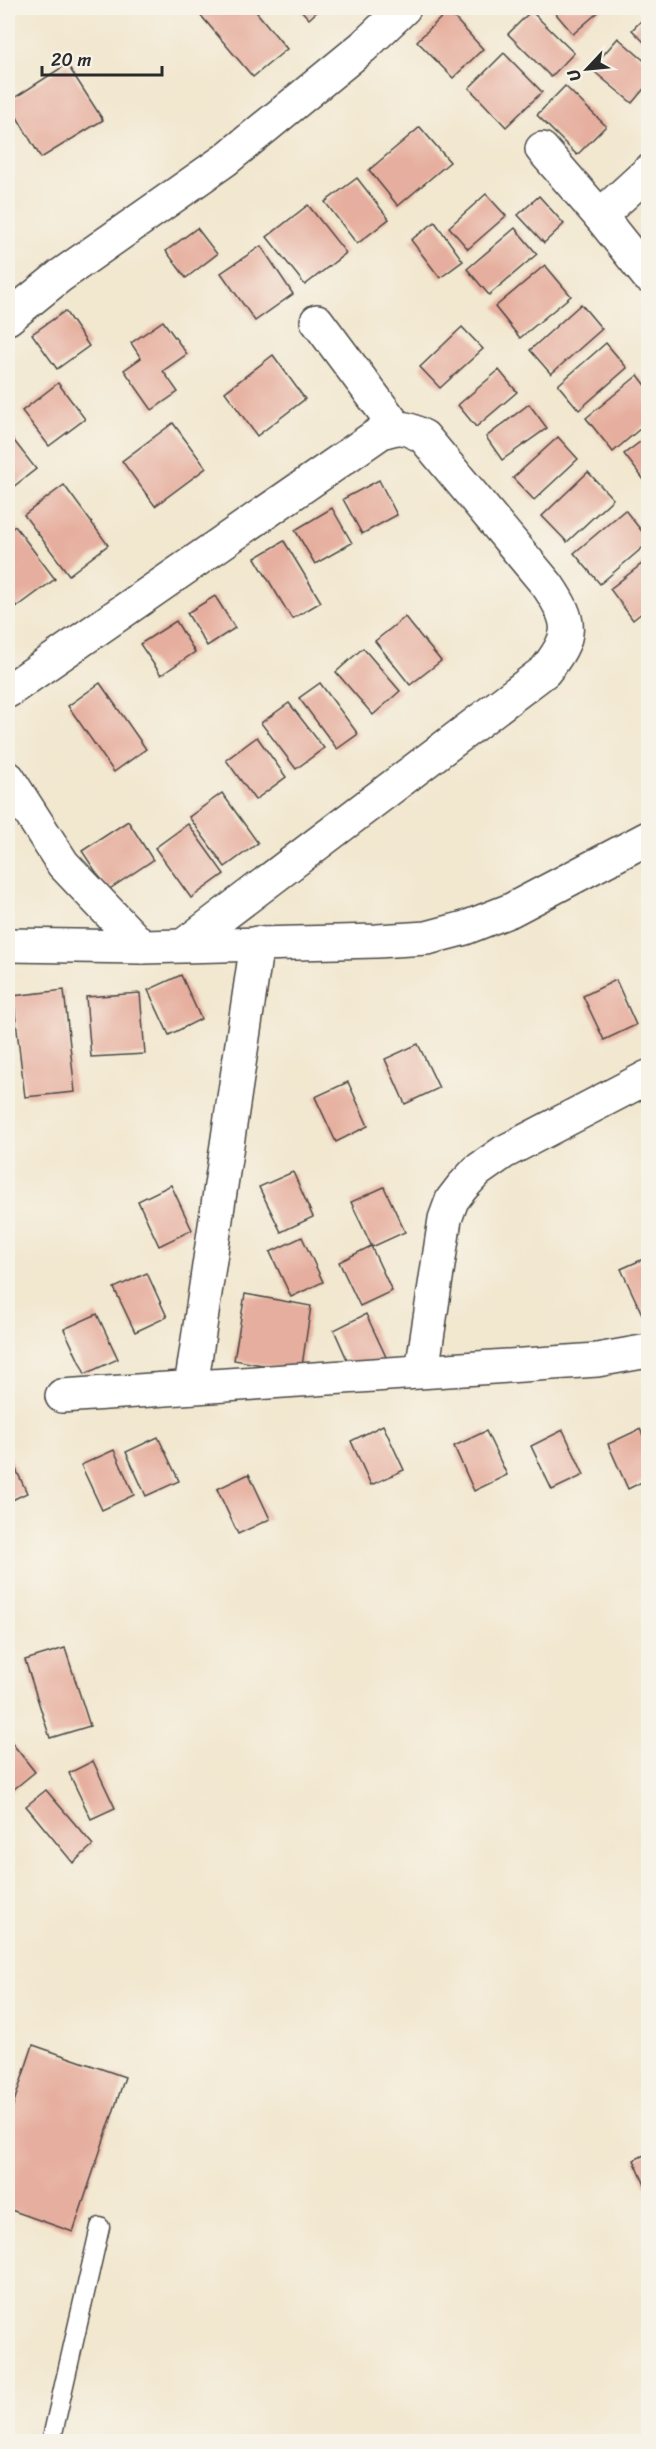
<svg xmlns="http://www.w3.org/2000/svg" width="656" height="2449" font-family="Sriracha,sans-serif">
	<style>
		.building { fill: #e6ae9e }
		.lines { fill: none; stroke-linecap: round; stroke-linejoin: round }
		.service-casing { stroke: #494744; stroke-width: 21 }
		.minor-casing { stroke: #494744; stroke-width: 36 }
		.service { stroke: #fff; stroke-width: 18 }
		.minor { stroke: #fff; stroke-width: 33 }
	</style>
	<rect width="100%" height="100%" fill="#f7f3e8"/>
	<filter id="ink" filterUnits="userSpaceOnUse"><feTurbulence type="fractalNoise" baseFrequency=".0167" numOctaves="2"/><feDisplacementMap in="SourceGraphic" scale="12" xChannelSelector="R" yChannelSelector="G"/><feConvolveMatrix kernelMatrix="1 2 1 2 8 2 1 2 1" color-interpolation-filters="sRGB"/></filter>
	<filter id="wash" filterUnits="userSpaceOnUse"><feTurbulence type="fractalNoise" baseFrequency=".008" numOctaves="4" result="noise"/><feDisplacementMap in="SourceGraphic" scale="24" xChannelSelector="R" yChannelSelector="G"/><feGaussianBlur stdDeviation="1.35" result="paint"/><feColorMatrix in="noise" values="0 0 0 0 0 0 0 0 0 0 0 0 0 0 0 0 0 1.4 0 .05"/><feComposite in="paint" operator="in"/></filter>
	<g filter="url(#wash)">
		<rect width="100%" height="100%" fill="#f2e7cf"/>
		<g id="blocks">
			<!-- building -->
			<g class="building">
				<path d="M203,8H253L287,49L253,77L198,12Z"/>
				<path d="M299,8H321L309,19Z"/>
				<path d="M551,8H603L573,34Z"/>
				<path d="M448,11L483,49L453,78L417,41Z"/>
				<path d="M531,11L574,53L551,77L508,34Z"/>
				<path d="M648,14V46L632,30Z"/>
				<path d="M618,38L648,64V84L632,103L591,69Z"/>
				<path d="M504,53L542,92L506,127L469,88Z"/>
				<path d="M67,64L103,120L41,158L8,102Z"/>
				<path d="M565,86L606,126L577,155L537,115Z"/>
				<path d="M420,127L450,162L398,206L369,170Z"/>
				<path d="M357,178L389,219L357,244L325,202Z"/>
				<path d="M486,194L506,216L468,249L449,227Z"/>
				<path d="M539,196L564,224L544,243L518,215Z"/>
				<path d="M308,205L346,253L305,285L267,237Z"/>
				<path d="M435,222L463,261L440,278L411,240Z"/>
				<path d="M197,228L217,254L186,278L166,251Z"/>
				<path d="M515,228L537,254L489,295L467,269Z"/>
				<path d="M261,246L293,294L255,321L221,273Z"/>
				<path d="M545,265L571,296L520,338L495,307Z"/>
				<path d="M581,304L602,329L551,374L530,350Z"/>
				<path d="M65,311L89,346L57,369L32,334Z"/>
				<path d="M163,321L187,354L163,371L178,392L152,410L124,370L141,358L131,343Z"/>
				<path d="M462,327L483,349L440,388L420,367Z"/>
				<path d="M606,343L627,368L579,410L558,385Z"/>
				<path d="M273,355L305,399L257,436L225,392Z"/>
				<path d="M499,370L517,392L476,427L458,405Z"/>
				<path d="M638,375L648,388V422L613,452L586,418Z"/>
				<path d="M58,383L85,419L49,446L22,411Z"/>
				<path d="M529,404L547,428L502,460L486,437Z"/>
				<path d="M173,423L206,468L155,506L122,461Z"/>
				<path d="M8,433L36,469L8,491Z"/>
				<path d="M648,436V485L624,454Z"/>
				<path d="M558,437L578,459L534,500L513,478Z"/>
				<path d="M588,472L613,499L567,542L542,516Z"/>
				<path d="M379,480L397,515L362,534L343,499Z"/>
				<path d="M64,485L108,545L69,575L24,515Z"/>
				<path d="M332,508L352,543L315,564L295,530Z"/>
				<path d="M625,510L648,539V543L600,584L574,553Z"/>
				<path d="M15,526L55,579L17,607L8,594V532Z"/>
				<path d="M284,541L321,602L292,619L255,558Z"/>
				<path d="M648,559V608L633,620L610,589Z"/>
				<path d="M215,596L235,628L207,646L187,613Z"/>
				<path d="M405,617L441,661L410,685L375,641Z"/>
				<path d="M176,621L195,652L161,675L140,644Z"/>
				<path d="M363,648L400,691L373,715L336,672Z"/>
				<path d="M100,683L146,749L114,772L68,706Z"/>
				<path d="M320,683L358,734L337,749L299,698Z"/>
				<path d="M289,703L324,748L296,769L261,723Z"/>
				<path d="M257,737L286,777L255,800L226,760Z"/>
				<path d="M222,793L258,843L225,867L189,817Z"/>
				<path d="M128,821L153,860L108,890L82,851Z"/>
				<path d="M188,824L224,874L191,898L155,848Z"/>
				<path d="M181,975L201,1019L169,1035L148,990Z"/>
				<path d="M616,980L636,1025L604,1040L583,996Z"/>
				<path d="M64,990L75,1092L25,1097L13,996Z"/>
				<path d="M140,993L145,1054L91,1057L86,997Z"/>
				<path d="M418,1044L439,1088L405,1104L385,1059Z"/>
				<path d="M348,1082L368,1126L336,1142L315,1097Z"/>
				<path d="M293,1172L313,1217L281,1232L259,1187Z"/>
				<path d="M171,1185L192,1230L159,1246L138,1201Z"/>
				<path d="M384,1187L405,1232L372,1247L351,1202Z"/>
				<path d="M302,1237L323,1282L291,1297L270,1252Z"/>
				<path d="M371,1246L392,1291L360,1306L339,1262Z"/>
				<path d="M648,1257V1311L642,1314L621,1269Z"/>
				<path d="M147,1273L167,1317L135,1332L114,1288Z"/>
				<path d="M245,1294L311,1306L301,1372L234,1360Z"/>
				<path d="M97,1314L118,1359L85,1374L64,1329Z"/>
				<path d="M366,1314L387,1359L354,1375L334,1330Z"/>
				<path d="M383,1425L404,1470L371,1485L351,1441Z"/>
				<path d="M640,1429L648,1446V1479L628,1489L608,1444Z"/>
				<path d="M563,1430L584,1475L552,1490L531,1446Z"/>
				<path d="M486,1431L507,1475L474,1491L454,1446Z"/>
				<path d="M158,1437L179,1481L146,1496L126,1452Z"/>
				<path d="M114,1450L134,1495L102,1510L81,1465Z"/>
				<path d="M8,1452L27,1493L8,1502Z"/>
				<path d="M249,1474L270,1519L238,1534L217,1489Z"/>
				<path d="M65,1648L90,1726L50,1738L25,1660Z"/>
				<path d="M8,1738L35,1772L8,1794Z"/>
				<path d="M93,1761L115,1808L91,1819L69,1773Z"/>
				<path d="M46,1790L93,1845L73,1863L26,1806Z"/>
				<path d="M33,2045L125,2077L73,2232L8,2209V2120Z"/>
				<path d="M648,2153V2192L634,2160Z"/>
			</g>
		</g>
	</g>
	<g filter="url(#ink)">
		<use href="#blocks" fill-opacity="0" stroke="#494744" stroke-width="1.5"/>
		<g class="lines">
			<defs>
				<path id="service" d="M51,2442L100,2227"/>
				<g id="minor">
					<path d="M542,149L600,216"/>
					<path d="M648,172L600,216L648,276"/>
					<path d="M8,318L60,276L225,160L363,47L404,8"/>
					<path d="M317,321L396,427"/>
					<path d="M8,691L380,433C400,425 406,427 424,437L548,586C573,623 573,636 545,671L184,945"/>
					<path d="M8,778L63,864L142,947"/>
					<path d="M8,945L142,947L377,941L427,938L465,928L511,910L648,838"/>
					<path d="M422,1371L445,1219L452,1200L462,1187L477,1171L504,1152L648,1077"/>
					<path d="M191,1387L257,943"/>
					<path d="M62,1396L597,1360L648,1351"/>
				</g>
			</defs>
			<!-- service casing -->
			<use href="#service" class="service-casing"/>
			<!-- minor casing -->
			<use href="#minor" class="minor-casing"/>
			<!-- service -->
			<use href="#service" class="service"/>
			<!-- minor -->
			<use href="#minor" class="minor"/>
		</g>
	</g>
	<!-- margin -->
	<rect width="656" height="2449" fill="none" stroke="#f7f3e8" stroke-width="30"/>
	<!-- north arrow -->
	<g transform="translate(587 69) rotate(244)" stroke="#f7f3e8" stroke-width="4.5" paint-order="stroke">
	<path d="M0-4.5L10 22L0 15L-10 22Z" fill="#2b2b2b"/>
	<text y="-9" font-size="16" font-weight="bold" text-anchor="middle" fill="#2b2b2b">U</text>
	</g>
	<!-- scale -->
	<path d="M42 66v9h120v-9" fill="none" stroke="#2b2b2b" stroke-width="3"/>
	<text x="51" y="66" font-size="18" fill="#2b2b2b" stroke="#f7f3e8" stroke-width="4.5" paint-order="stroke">20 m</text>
</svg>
